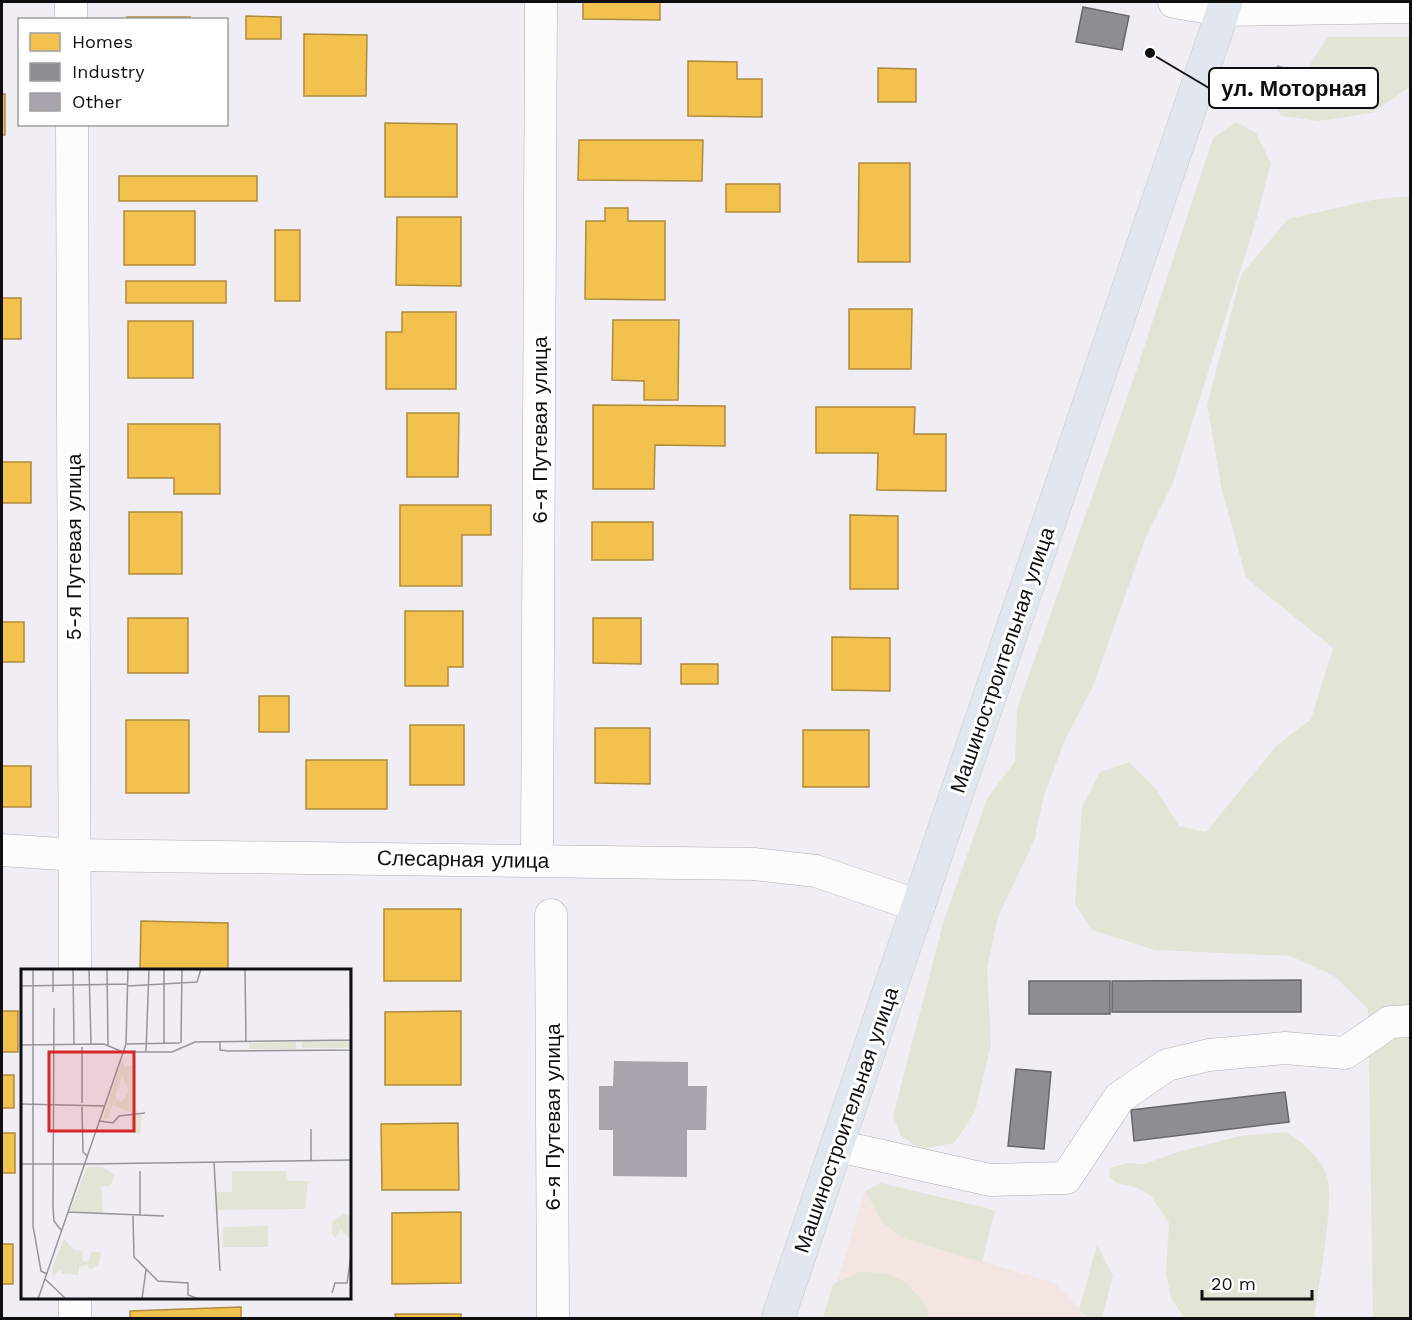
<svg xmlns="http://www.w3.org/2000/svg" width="1412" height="1320" font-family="'Work Sans',sans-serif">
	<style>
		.commercial { fill: #f3e5e2 }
		.green { fill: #e2e5d6 }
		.homes { fill: #f2c14e; stroke: #ae8b3c; stroke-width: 1.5 }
		.industry { fill: #8d8d92; stroke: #67676b; stroke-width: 1.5 }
		.building { fill: #a7a4ae }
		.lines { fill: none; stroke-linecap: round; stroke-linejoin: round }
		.street-casing { stroke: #aeacb1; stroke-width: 33 }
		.primary-casing { stroke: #c9c8cb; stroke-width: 34 }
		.street { stroke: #fdfcfd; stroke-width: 32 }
		.primary { stroke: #e2e6ef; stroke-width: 33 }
		.labels { text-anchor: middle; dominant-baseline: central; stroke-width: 6; stroke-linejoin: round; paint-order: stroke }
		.street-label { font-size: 21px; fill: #0f0e11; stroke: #fff }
		.inset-road { fill: none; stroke: #969499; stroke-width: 1.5 }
		.view { fill: #d62828; fill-opacity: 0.15; stroke: #d62828; stroke-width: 3 }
		.inset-edge { fill: none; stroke: #0f0e11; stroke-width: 3 }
		.leader { fill: none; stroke: #0f0e11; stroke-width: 2 }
		.callout-dot { fill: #0f0e11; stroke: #fff; stroke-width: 2 }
		.callout { fill: #fff; stroke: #0f0e11; stroke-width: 2 }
		.callout-label { font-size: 22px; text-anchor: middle; font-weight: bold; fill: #0f0e11 }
	</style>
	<rect width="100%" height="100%" fill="#f0eef4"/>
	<!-- commercial -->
	<path class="commercial" d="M865,1191L883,1223L902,1238L1055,1283L1088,1318H826Z"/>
	<!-- green -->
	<g class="green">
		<path d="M1328,37H1410V87L1372,113L1318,121L1281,116L1273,101L1295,97L1312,61Z"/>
		<path d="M1236,122L1256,133L1271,163L1255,224L1173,483L1146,537L1093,686L1064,742L1044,796L1034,841L998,917L987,968L991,1044L975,1112L954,1143L921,1149L901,1136L893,1116L944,920L987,799L1015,761L1017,709L1136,372L1213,138Z"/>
		<path d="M1410,196V1318H1373L1368,1009L1334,976L1290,956L1155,950L1092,930L1075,904L1082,807L1100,772L1129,762L1156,789L1179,826L1206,832L1277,745L1311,719L1333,648L1246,578L1222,490L1207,405L1241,275L1288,219L1372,200Z"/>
		<path d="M1287,1132C1304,1144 1320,1156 1327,1176C1335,1201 1318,1288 1314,1318H1184L1171,1298L1166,1273L1169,1223L1151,1196L1138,1188L1116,1183L1109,1176L1110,1168L1126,1163L1144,1164L1178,1152L1240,1136Z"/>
		<path d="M881,1183L995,1210L982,1262L902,1238L883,1223L865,1191Z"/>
		<path d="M1097,1245L1113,1276L1102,1318H1088L1079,1309Z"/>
		<path d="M859,1272C898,1272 907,1279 929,1311L927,1318H823L833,1284Z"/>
	</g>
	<!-- homes -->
	<g class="homes">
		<path d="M583,2H660V20L583,19Z"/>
		<path d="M246,16L281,17V39H246Z"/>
		<rect x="127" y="17" width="63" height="3"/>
		<path d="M304,34L367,35L366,96H304Z"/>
		<path d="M688,61L737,62V79H762V117L688,116Z"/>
		<path d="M878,68L916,69V102H878Z"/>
		<rect x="2" y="94" width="3" height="41"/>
		<path d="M385,123L457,124V197H385Z"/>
		<path d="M579,140H703L702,181L578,180Z"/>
		<path d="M859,163H910V262H858Z"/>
		<rect x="119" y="176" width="138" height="25"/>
		<rect x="726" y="184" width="54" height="28"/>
		<path d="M605,208H628V221H665V300L585,299L586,221H605Z"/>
		<rect x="124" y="211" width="71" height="54"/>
		<path d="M397,217H461V286L396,285Z"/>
		<rect x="275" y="230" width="25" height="71"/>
		<rect x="126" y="281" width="100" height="22"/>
		<rect x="2" y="298" width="19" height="41"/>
		<path d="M849,309H912L911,369H849Z"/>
		<path d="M402,312H456V389H386V332H402Z"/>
		<path d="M613,320H679L678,400H644V381L612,380Z"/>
		<rect x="128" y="321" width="65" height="57"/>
		<path d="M593,405L725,406V446L655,445L654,489H593Z"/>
		<path d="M816,407H915L914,434H946V491L877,490L878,453H816Z"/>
		<path d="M407,413H459L458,477H407Z"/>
		<path d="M128,424H220V494H174V478H128Z"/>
		<rect x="2" y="462" width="29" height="41"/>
		<path d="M400,505H491V535H462V586H400Z"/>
		<rect x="129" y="512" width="53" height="62"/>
		<path d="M850,515L898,516V589H850Z"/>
		<rect x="592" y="522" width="61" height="38"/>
		<path d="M405,611H463V667H448V686H405Z"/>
		<rect x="128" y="618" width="60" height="55"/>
		<path d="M593,618H641V664L593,663Z"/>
		<rect x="2" y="622" width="22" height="40"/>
		<path d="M832,637L890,638V691L832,690Z"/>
		<rect x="681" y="664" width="37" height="20"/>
		<rect x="259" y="696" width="30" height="36"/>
		<rect x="126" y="720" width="63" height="73"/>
		<rect x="410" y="725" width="54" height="60"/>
		<path d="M595,728H650V784L595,783Z"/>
		<rect x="803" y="730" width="66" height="57"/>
		<rect x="306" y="760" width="81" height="49"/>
		<rect x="2" y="766" width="29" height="41"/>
		<rect x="384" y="909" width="77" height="72"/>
		<path d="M141,921L228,923V970H140Z"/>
		<rect x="2" y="1011" width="16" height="41"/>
		<path d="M461,1011V1085H385V1012Z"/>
		<rect x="2" y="1075" width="12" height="33"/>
		<path d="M458,1123L459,1190H382L381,1124Z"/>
		<rect x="2" y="1133" width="13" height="40"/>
		<path d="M461,1212V1283L392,1284V1213Z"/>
		<rect x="2" y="1244" width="11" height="40"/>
		<path d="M241,1307V1318H130V1311Z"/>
		<path d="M395,1314H461V1318H396Z"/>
	</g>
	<!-- industry -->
	<g class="industry">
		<path d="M1083,7L1129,16L1122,50L1076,42Z"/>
		<path d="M1301,980V1012H1112V981Z"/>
		<rect x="1029" y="981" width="81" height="33"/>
		<path d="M1016,1069L1051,1072L1044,1149L1008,1146Z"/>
		<path d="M1285,1092L1289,1122L1134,1141L1131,1110Z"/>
	</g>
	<!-- building -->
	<g class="building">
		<path d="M1277,65L1302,72L1293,101L1269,94Z"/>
		<path d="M614,1061L688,1062V1086H707L706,1130H687V1177L613,1176V1130H599V1086H613Z"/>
	</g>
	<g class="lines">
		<defs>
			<g id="street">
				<path d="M71,2V20"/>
				<path d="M1174,2L1222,10L1410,7"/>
				<path d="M72,124L75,970"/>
				<path d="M2,850L75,855L754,864L816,871L919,906"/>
				<path d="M537,859L541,2"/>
				<path d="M551,915L553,1318"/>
				<path d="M838,1146L990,1180L1066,1178L1119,1098L1167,1065L1209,1055L1285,1048L1345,1053L1390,1022L1410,1021"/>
				<path d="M75,1298V1318"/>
			</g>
			<path id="primary" d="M778,1318L1226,2"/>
		</defs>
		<!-- street casing -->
		<use href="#street" class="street-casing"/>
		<!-- primary casing -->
		<use href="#primary" class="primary-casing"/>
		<!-- street -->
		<use href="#street" class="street"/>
		<!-- primary -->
		<use href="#primary" class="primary"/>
	</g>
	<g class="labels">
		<!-- street labels -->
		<g class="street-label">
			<text transform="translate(539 430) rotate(-90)">6-я Путевая улица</text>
			<text transform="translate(73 547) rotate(-90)">5-я Путевая улица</text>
			<text transform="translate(1002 660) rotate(-71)">Машиностроительная улица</text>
			<text transform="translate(463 859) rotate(1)">Слесарная улица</text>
			<text transform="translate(552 1117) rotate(-90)">6-я Путевая улица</text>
			<text transform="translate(846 1120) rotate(-71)">Машиностроительная улица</text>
		</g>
	</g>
	<!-- overview -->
	<g transform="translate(21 969)">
		<rect width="330" height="330" fill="#f0eef4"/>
		<path d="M281,72H329V79H281ZM275,73V80H228V74ZM101,91L104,98L115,94V140L121,148L119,165L111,164L110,143L93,137L94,129L101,133L108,122L101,107L87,150H82ZM66,198H81L94,206L89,217H80L82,244L49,242ZM211,202H265L267,212H287L284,240L195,241V223H211ZM323,245L330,248V271L320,261L314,269L311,265V253ZM247,257V278H202V258ZM43,270L53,281L61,282L62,293L68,291L70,283H80L78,296L69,301L66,296L58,298V306L40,304V299L32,308L31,299Z" fill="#e2e5d6"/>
		<path class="inset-road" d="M12,0V257L20,302L26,305M32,0V23M52,0L53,75M68,0L70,75M86,0L87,76M224,0L225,73M329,0L330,81M0,17L107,15M107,17L176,13L180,0M33,39L32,237L33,252L40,261M199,73V81L207,82L330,81M143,74V0M160,74L161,0M106,75L159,74M0,76L83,75L102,83H151L174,73L330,71M125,83L128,0M61,134V78M0,135L83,137M61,138L62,183L66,187M79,152L92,154L98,147L124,144M290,160V191M193,193L199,302M0,195H64M64,195L330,191M119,202V246M47,243L143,247M112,247L113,288L137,312L167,314V326L178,330M24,310L45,330M311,324L314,314H326L330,286M17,330L105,75L107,0M121,330L125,301"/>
		<path class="view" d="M28,83H113V162H28Z"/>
		<rect width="330" height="330" class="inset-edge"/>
	</g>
	<!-- callouts -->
	<path class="leader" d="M1150 53L1209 88"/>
	<circle class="callout-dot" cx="1150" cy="53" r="6"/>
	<rect class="callout" x="1209" y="68" width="169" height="40" rx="6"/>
	<g class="callout-label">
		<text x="1294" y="96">ул. Моторная</text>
	</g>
	<!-- border -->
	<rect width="1412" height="1320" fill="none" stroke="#0f0e11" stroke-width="6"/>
	<!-- legend -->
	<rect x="18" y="18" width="210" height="108" fill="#ffffff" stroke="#9f9fa0" stroke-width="1.5"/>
	<rect x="30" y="33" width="30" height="18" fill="#f2c14e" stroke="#9f9fa0" stroke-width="1.5"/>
	<text x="72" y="48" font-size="18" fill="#0f0e11">Homes</text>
	<rect x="30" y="63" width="30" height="18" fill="#8d8d92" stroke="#9f9fa0" stroke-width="1.5"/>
	<text x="72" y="78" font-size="18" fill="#0f0e11">Industry</text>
	<rect x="30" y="93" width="30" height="18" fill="#a7a4ae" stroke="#9f9fa0" stroke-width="1.5"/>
	<text x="72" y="108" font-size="18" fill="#0f0e11">Other</text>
	<!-- scale -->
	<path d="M1202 1290v9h110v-9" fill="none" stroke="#0f0e11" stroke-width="3"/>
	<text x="1211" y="1290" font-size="18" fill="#0f0e11" stroke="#ffffff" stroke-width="4.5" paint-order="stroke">20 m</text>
</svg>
